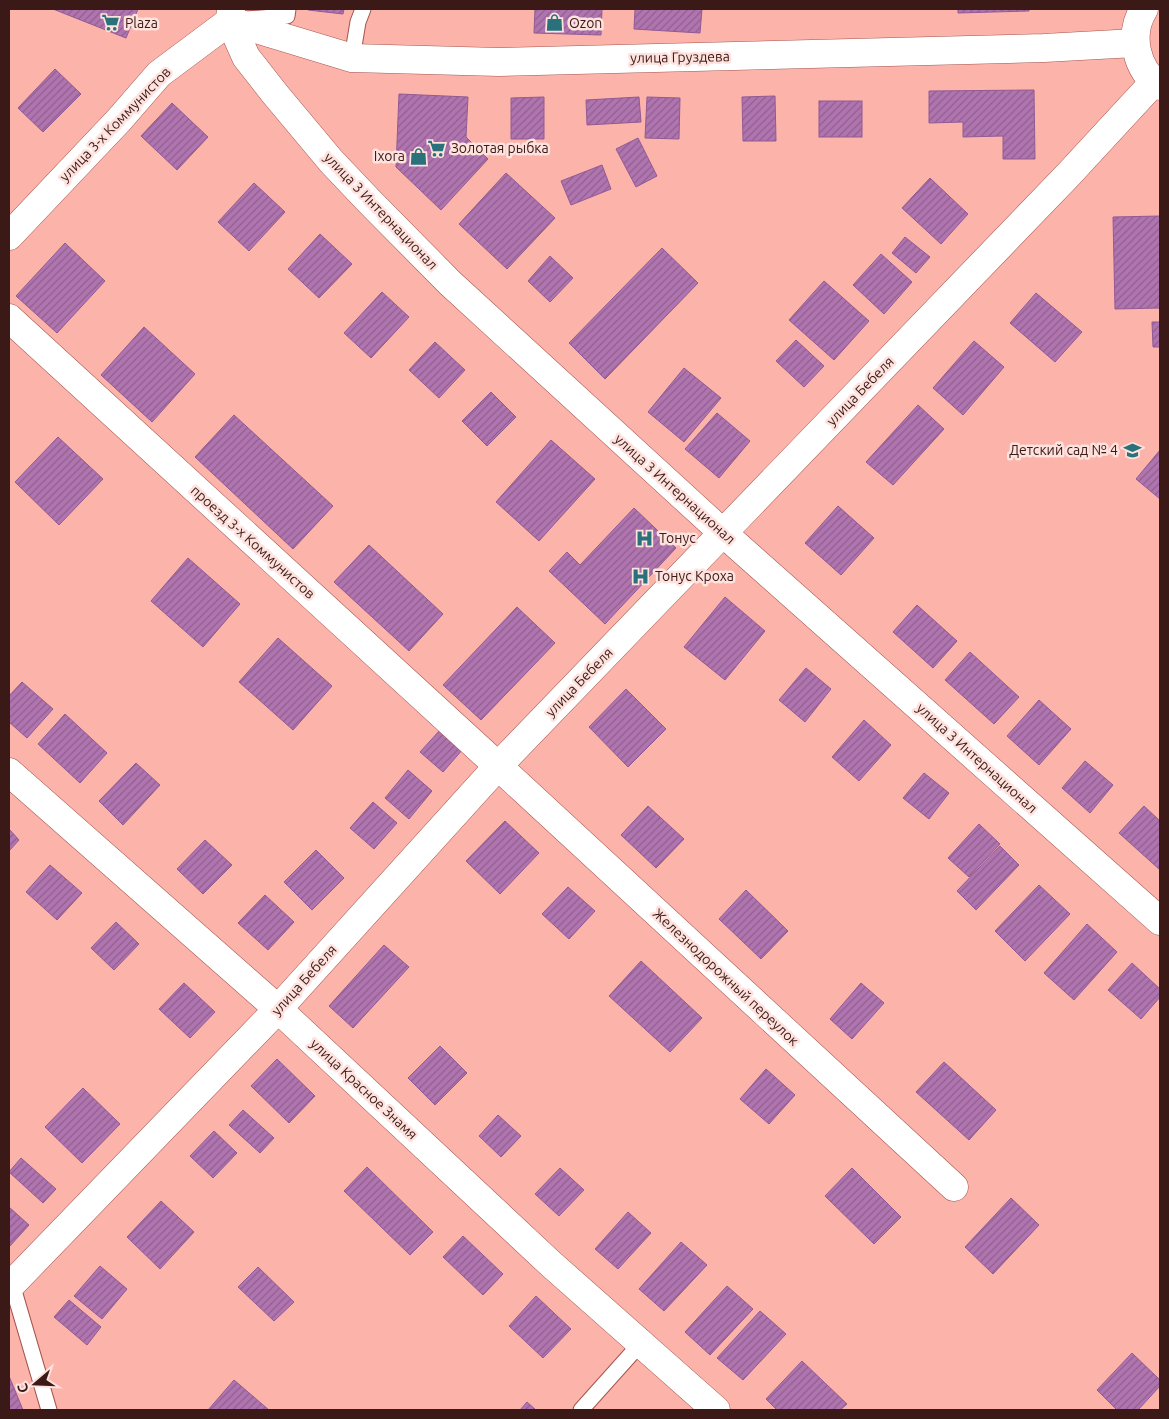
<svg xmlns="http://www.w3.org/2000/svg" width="1169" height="1419" font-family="Ubuntu,sans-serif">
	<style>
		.building { fill: url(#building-hatch); stroke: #925a92 }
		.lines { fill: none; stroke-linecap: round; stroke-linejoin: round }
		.lane-casing { stroke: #a5554d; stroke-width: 17 }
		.street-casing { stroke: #a5554d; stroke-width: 29 }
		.secondary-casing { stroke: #a5554d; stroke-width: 29 }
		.lane { stroke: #fff; stroke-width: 15 }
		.street { stroke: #fff; stroke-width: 28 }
		.secondary { stroke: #fff; stroke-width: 28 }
		.labels { text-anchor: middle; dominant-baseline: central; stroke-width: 5; stroke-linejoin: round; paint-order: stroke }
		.poi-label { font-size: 14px; fill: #3b1916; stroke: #fee2de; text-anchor: start }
		.street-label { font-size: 14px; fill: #3b1916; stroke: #fee2de }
	</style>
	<defs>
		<pattern id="building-hatch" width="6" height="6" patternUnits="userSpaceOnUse" patternTransform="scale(1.25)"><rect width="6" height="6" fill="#b075b0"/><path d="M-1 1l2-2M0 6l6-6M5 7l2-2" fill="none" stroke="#905f8e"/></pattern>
	</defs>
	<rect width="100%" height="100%" fill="#fcb3aa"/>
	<!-- building -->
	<g class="building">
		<path d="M53,9H138L126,38Z"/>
		<path d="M308,9H344L343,14L308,10Z"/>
		<path d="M535,9H602L601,35L534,33Z"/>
		<path d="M635,9H702L700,33L634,29Z"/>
		<path d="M958,9H1029V11L958,13Z"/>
		<path d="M55,69L81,94L43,132L18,108Z"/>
		<path d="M1034,90L1035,159H1003V136L963,137V122L929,123V91Z"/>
		<path d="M399,94L468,97L466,137L488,159L441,210L396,167Z"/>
		<path d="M775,96L776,141H743L742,97Z"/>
		<path d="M544,97V139H511V98Z"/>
		<path d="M639,97L641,122L587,125L586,100Z"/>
		<path d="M647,97L680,98L679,139L645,138Z"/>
		<rect x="819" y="101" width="43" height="36"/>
		<path d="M172,103L208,137L177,170L141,136Z"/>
		<path d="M638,138L657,176L636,187L616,149Z"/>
		<path d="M602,165L611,189L571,205L561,181Z"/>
		<path d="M506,173L555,218L507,269L459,224Z"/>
		<path d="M930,178L968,214L941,244L902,208Z"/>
		<path d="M254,183L285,212L249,251L218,222Z"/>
		<path d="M1160,216V308L1115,309L1113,217Z"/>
		<path d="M320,234L352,264L319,298L288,269Z"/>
		<path d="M905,237L930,257L916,273L892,253Z"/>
		<path d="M65,243L105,281L57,333L16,296Z"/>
		<path d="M662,248L698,283L605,379L569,343Z"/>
		<path d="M881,254L912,282L884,314L853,285Z"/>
		<path d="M550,256L573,278L550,302L528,281Z"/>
		<path d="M824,281L869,321L834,360L789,320Z"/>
		<path d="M382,292L409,317L371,358L344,333Z"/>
		<path d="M1036,293L1082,332L1055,362L1010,323Z"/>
		<path d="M1152,322H1160V347H1153Z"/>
		<path d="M144,327L195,374L152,422L101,375Z"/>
		<path d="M796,340L824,366L804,387L776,361Z"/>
		<path d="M974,341L1004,367L963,415L933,388Z"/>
		<path d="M435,342L465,370L439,398L409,370Z"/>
		<path d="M684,368L721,398L684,442L648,412Z"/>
		<path d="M491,392L516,417L487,446L462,421Z"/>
		<path d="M918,405L944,429L893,485L866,462Z"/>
		<path d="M717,413L750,441L719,478L685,449Z"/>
		<path d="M234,415L333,506L293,549L195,457Z"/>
		<path d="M58,437L103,479L59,525L15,482Z"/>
		<path d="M551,440L595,479L539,541L496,502Z"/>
		<path d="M1160,450V499L1136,479Z"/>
		<path d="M838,506L874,538L841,575L805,543Z"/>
		<path d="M634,508L676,548L605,624L549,571L567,552L580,565Z"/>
		<path d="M369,545L443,614L409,651L334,582Z"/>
		<path d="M188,558L240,604L203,647L151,601Z"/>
		<path d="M725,597L765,631L725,680L684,647Z"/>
		<path d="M917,605L957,641L933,668L893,632Z"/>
		<path d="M517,607L555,643L481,720L443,685Z"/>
		<path d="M278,638L332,686L293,730L239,682Z"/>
		<path d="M970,652L1019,697L994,724L945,680Z"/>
		<path d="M806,668L831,689L805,722L779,700Z"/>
		<path d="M22,682L53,709L27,738L9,722V696Z"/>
		<path d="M626,689L666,729L628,767L589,727Z"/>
		<path d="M1039,700L1071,729L1039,765L1007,736Z"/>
		<path d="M65,714L107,753L80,783L38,744Z"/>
		<path d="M864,720L891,745L859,781L832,757Z"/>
		<path d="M441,729L463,749L443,772L420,752Z"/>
		<path d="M1085,761L1113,785L1090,813L1062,788Z"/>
		<path d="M136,763L160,785L123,825L99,801Z"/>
		<path d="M408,770L432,791L409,819L385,798Z"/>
		<path d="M924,773L949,793L929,819L903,798Z"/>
		<path d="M373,802L397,823L374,849L350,828Z"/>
		<path d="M648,806L684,839L656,868L621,835Z"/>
		<path d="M1144,806L1160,821V870L1119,833Z"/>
		<path d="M505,821L539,853L500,894L466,861Z"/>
		<path d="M979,824L1000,844L969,877L948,858Z"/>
		<path d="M9,829L19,840L9,851Z"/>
		<path d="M205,840L232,865L203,894L177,869Z"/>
		<path d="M1000,846L1019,865L976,910L957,891Z"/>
		<path d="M316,850L344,878L312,910L284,882Z"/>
		<path d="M50,865L82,893L57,920L26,892Z"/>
		<path d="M1039,885L1070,914L1025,961L995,931Z"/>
		<path d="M568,887L595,911L569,939L542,914Z"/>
		<path d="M746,890L788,931L761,959L719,919Z"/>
		<path d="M265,895L294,922L268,950L238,923Z"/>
		<path d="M116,922L139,944L114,970L91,948Z"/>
		<path d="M1087,924L1117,952L1074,1000L1044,973Z"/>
		<path d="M384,945L409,967L353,1028L329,1006Z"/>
		<path d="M641,961L702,1018L670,1052L609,996Z"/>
		<path d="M1132,963L1160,989V997L1141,1019L1108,990Z"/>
		<path d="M184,983L215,1012L190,1038L159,1009Z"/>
		<path d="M861,983L884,1003L852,1039L830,1019Z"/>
		<path d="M440,1046L467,1073L435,1105L408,1078Z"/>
		<path d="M277,1059L315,1096L289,1123L251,1086Z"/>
		<path d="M944,1062L996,1110L969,1140L916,1092Z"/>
		<path d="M766,1069L795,1095L769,1124L740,1099Z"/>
		<path d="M83,1088L120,1124L82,1163L45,1127Z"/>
		<path d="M243,1110L274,1138L260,1153L229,1125Z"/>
		<path d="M498,1115L521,1136L501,1157L479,1136Z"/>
		<path d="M214,1131L237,1153L213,1178L190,1156Z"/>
		<path d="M21,1158L56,1189L43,1203L9,1172Z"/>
		<path d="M367,1167L433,1232L410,1255L344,1191Z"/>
		<path d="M560,1168L584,1190L559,1216L535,1194Z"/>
		<path d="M852,1168L901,1217L874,1244L825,1196Z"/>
		<path d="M1011,1198L1039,1225L993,1274L965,1247Z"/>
		<path d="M161,1201L194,1232L160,1269L127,1237Z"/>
		<path d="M9,1207L29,1225L9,1247Z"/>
		<path d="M628,1212L651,1233L618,1269L595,1249Z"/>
		<path d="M463,1236L503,1274L483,1295L443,1257Z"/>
		<path d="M681,1242L707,1265L664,1311L639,1289Z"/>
		<path d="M100,1266L127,1289L102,1319L74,1296Z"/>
		<path d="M258,1267L294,1302L274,1321L238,1287Z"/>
		<path d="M727,1286L753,1309L710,1355L685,1332Z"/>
		<path d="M536,1296L571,1329L543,1358L509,1326Z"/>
		<path d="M69,1300L101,1327L87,1345L54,1317Z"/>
		<path d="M760,1311L786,1334L743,1380L717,1358Z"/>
		<path d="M1132,1353L1160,1380V1386L1138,1410H1117L1097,1390Z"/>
		<path d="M802,1361L847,1404L840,1410H777L766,1399Z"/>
		<path d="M9,1376L23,1410H9Z"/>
		<path d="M234,1380L269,1410H208Z"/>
		<path d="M527,1402L536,1410H520Z"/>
	</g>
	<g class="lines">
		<defs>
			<g id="lane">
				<path d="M246,19L287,16L288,9"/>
				<path d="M352,58L358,22L363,9"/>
				<path d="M12,1284L49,1410"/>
				<path d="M581,1410L641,1343"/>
			</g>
			<g id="street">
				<path d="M9,236L119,120L159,74L230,21L352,58L499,62L1044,48L1135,43"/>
				<path d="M9,318L498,766L954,1187"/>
				<path d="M9,772L278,1009L551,1264L716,1410"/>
				<path d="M9,1287L278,1009L498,766L1069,174L1154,82"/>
			</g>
			<g id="secondary">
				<path d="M231,9L230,21L246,57L275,94L331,161L368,200L450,283L723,533L1160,921"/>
				<path d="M1144,9C1128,34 1136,70 1160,86"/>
			</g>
		</defs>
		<!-- lane casing -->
		<use href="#lane" class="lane-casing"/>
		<!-- street casing -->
		<use href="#street" class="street-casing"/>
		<!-- secondary casing -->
		<use href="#secondary" class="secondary-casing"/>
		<!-- lane -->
		<use href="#lane" class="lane"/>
		<!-- street -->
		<use href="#street" class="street"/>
		<!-- secondary -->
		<use href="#secondary" class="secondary"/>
	</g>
	<!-- icons -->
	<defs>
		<symbol id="supermarket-bare" viewBox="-9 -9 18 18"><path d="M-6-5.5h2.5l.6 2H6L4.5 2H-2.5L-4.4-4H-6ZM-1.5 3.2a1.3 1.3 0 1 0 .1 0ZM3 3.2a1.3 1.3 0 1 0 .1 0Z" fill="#29727b" stroke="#fee2de" stroke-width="2.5" paint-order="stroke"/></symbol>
		<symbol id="shop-bare" viewBox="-9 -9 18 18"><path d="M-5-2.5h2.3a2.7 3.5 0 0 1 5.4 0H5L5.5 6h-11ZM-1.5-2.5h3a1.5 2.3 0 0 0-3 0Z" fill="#29727b" stroke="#fee2de" stroke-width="2.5" paint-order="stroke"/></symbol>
		<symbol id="school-bare" viewBox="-9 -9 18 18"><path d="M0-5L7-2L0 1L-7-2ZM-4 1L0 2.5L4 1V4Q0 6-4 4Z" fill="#29727b" stroke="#fee2de" stroke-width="2.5" paint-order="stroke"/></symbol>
		<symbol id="hospital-bare" viewBox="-9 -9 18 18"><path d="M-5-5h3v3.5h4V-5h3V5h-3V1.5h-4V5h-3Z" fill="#29727b" stroke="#fee2de" stroke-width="2.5" paint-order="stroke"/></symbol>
	</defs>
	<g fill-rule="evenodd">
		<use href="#supermarket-bare" x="98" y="10" width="25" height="25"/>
		<use href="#shop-bare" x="542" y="10" width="25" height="25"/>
		<use href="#supermarket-bare" x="424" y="136" width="25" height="25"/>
		<use href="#shop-bare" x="406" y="144" width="25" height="25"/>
		<use href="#school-bare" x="1120" y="438" width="25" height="25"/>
		<use href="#hospital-bare" x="632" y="526" width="25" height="25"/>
		<use href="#hospital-bare" x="628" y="564" width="25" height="25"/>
	</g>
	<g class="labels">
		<!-- poi labels -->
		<g class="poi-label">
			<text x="125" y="23">Plaza</text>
			<text x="569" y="23">Ozon</text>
			<text x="451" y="148">Золотая рыбка</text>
			<text x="405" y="156" text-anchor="end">Ixora</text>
			<text x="1118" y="450" text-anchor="end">Детский сад № 4</text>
			<text x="659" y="538">Тонус</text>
			<text x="655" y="576">Тонус Кроха</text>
		</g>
		<!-- street labels -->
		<g class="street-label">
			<text transform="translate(680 57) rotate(-1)">улица Груздева</text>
			<text transform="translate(115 124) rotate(-46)">улица 3-х Коммунистов</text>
			<text transform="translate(381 211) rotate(46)">улица 3 Интернационал</text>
			<text transform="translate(860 391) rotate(-46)">улица Бебеля</text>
			<text transform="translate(675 489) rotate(42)">улица 3 Интернационал</text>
			<text transform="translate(253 542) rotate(42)">проезд 3-х Коммунистов</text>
			<text transform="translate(579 682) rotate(-46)">улица Бебеля</text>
			<text transform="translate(977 758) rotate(42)">улица 3 Интернационал</text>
			<text transform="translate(726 977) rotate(43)">Железнодорожный переулок</text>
			<text transform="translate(304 980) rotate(-48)">улица Бебеля</text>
			<text transform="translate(364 1089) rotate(43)">улица Красное Знамя</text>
		</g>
	</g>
	<!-- border -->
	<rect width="1169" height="1419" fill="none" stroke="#3b1916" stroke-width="20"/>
	<!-- north arrow -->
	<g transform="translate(35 1384) rotate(251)" stroke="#fee2de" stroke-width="4" paint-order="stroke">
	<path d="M0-4L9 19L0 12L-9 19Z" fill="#3b1916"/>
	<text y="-8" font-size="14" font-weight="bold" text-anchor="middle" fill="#3b1916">С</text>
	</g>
</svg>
